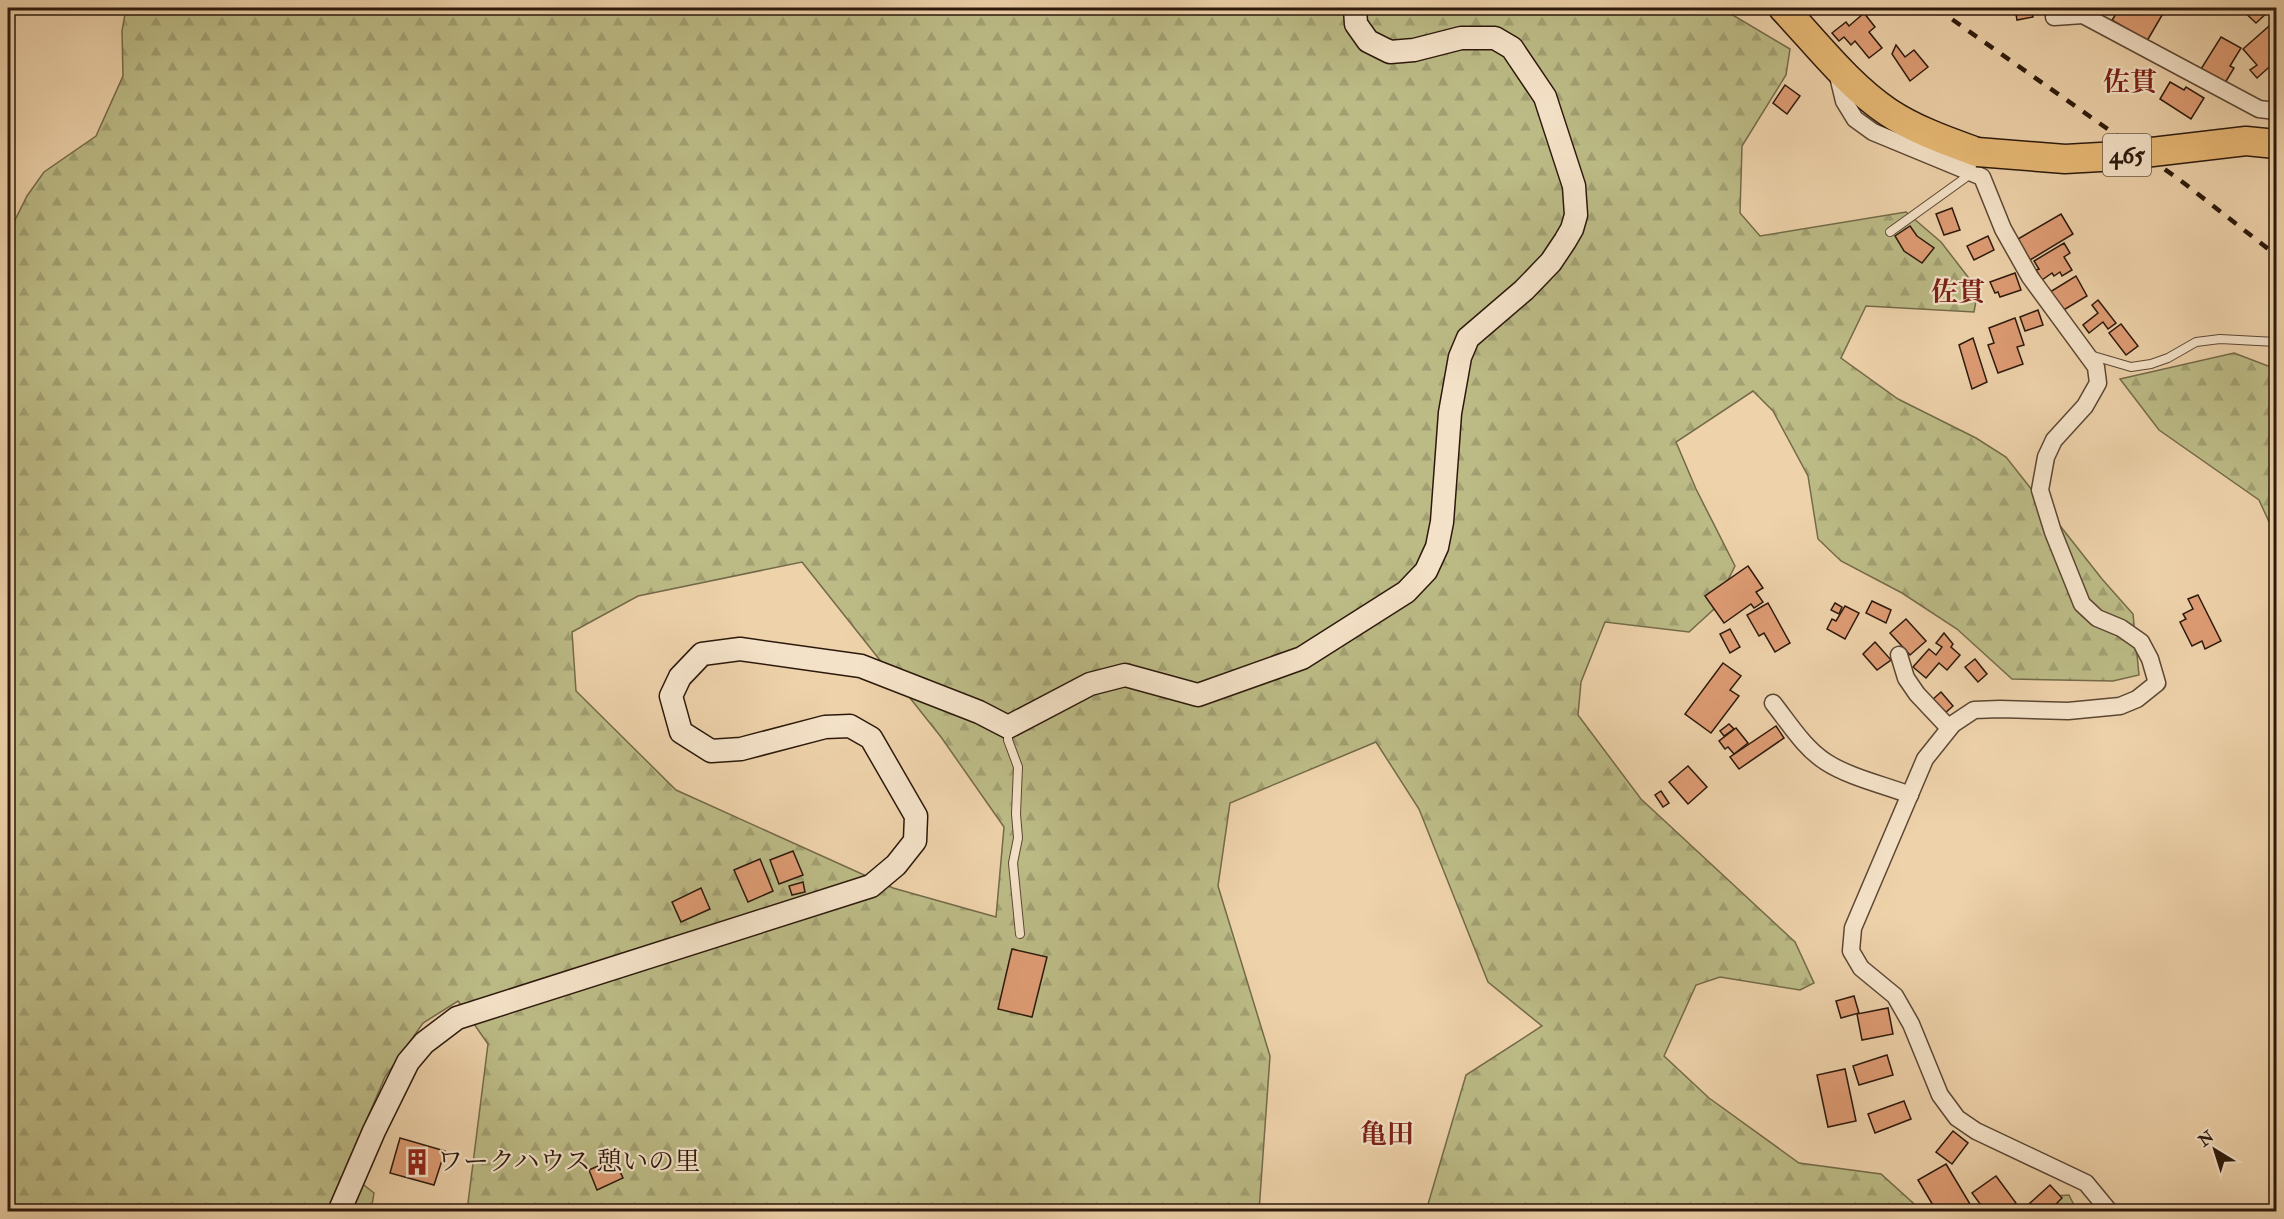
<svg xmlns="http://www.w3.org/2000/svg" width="2284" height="1219" font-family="'IM FELL Double Pica','Noto Serif JP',serif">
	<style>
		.forest { fill: url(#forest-firs); stroke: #746a49; stroke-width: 1.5; fill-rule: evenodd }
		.building { fill: #df9c74; stroke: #2c190c; stroke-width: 1.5 }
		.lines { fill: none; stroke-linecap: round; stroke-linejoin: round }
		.lane-casing { stroke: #5c4734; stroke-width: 10 }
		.street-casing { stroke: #5c4734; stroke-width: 19 }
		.secondary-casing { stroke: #2c190c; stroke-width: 25 }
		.highway-casing { stroke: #2c190c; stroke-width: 31 }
		.lane { stroke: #f4e2c8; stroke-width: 8 }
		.street { stroke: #f4e2c8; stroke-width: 16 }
		.secondary { stroke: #f4e2c8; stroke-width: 22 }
		.highway { stroke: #e7b975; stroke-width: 28 }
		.rail { stroke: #2c190c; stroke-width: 4.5; stroke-dasharray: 10 10; stroke-linecap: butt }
		.highway-bridge-casing { stroke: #2c190c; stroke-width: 31; stroke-linecap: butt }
		.highway-bridge { stroke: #e7b975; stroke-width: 28 }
		.labels { text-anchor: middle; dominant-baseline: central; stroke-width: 4.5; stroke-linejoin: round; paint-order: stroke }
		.shield { fill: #f4e2c8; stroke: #685544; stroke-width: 1.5 }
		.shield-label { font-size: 24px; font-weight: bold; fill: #2c190c }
		.poi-label { font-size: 26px; fill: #2c190c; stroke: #f4e2c8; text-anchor: start }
		.neighbourhood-label { font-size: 27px; font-weight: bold; fill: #7a1f14; stroke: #f4e2c8 }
	</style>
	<defs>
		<pattern id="forest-firs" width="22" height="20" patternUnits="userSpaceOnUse" patternTransform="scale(1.5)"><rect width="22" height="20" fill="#bcbb86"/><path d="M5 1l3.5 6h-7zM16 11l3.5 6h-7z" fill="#a2a072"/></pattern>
	</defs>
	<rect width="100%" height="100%" fill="#eed2aa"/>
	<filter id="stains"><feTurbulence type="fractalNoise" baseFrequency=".00333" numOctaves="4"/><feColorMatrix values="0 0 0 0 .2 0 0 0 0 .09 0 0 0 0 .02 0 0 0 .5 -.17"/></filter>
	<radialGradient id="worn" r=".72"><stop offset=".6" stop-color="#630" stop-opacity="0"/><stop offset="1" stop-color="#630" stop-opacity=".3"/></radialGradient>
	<!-- forest -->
	<g class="forest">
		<path d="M126,8H1721L1790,49L1786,75L1742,146L1740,213L1760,236L1906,212L1941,242L1978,290L1974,312L1866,306L1841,358L1898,399L1976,438L2006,457L2102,579L2133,614L2139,675L2113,681L2012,679L1957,629L1902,593L1841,561L1818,539L1808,476L1773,411L1753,391L1676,442L1696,489L1735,566L1713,610L1689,632L1605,622L1581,682L1578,715L1641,799L1795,942L1814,983L1800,990L1720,977L1696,985L1664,1056L1709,1098L1799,1163L1881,1174L1922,1211H1426L1466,1075L1542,1026L1488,982L1419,809L1376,742L1230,803L1218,886L1270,1056L1259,1211H467L488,1044L458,1001L423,1023L385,1077L345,1170L374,1193L371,1211H8V234L27,196L44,172L96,136L123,76L122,31ZM802,562L941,737L1004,827L996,917L893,888L676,790L576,691L572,632L638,596Z"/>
		<path d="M2234,353L2276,369V537L2259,500L2159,430L2120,379Z"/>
		<path d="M2069,1195L2077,1211L2016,1212L2040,1197Z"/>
	</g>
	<!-- building -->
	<g class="building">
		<path d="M2015,8H2031L2033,17L2017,20Z"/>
		<path d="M2120,8L2132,12L2134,8H2160L2165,10L2147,41L2112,20Z"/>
		<path d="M2240,8H2266L2269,11L2256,23Z"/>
		<path d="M1864,13L1875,27L1869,32L1882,48L1869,58L1855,41L1851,45L1844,37L1839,41L1832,33L1846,22L1849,26Z"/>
		<path d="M2276,20V61L2257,78L2250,70L2257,65L2243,49Z"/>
		<path d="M2221,37L2241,48L2230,66L2234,68L2225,83L2201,69Z"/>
		<path d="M1896,45L1905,57L1914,50L1928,67L1910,81L1892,54Z"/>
		<path d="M2170,82L2184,90L2186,87L2204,98L2191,119L2160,99Z"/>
		<path d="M1785,85L1800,96L1787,114L1773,103Z"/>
		<path d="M1952,208L1960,230L1944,235L1936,214Z"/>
		<path d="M2061,214L2073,234L2030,260L2018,239Z"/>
		<path d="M1910,226L1917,236L1934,248L1922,263L1904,251L1895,236Z"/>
		<path d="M1988,236L1994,250L1974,260L1967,246Z"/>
		<path d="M2064,243L2070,253L2064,257L2072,270L2062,276L2060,272L2054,276L2052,273L2042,280L2036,270L2039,269L2034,261Z"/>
		<path d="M2015,273L2021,290L2000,297L1998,292L1995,293L1990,282Z"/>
		<path d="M2076,276L2087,296L2062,311L2050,292Z"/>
		<path d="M2098,300L2116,323L2108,329L2103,322L2089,333L2083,325L2098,313L2092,305Z"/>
		<path d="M2038,310L2043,325L2025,331L2020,317Z"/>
		<path d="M2015,318L2024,345L2017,347L2023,364L1998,373L1988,345L1994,343L1989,328Z"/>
		<path d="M2121,324L2138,346L2126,355L2109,333Z"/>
		<path d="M1973,338L1987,382L1972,389L1959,345Z"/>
		<path d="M1748,566L1763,588L1756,592L1763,602L1754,608L1751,604L1724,623L1705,596Z"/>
		<path d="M2198,595L2221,641L2205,649L2202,641L2192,646L2180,622L2186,619L2183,614L2193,609L2188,599Z"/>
		<path d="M1872,601L1891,610L1886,623L1866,613Z"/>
		<path d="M1768,603L1790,643L1775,652L1764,633L1759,636L1747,615Z"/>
		<path d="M1835,603L1842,607L1839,614L1831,610Z"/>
		<path d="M1845,606L1859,613L1845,639L1827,629L1832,619L1836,621Z"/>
		<path d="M1906,619L1926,641L1910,655L1890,633Z"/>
		<path d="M1730,629L1740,647L1730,653L1720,634Z"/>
		<path d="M1944,633L1953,644L1951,647L1960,655L1947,670L1939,663L1926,678L1913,667L1929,649L1936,655L1942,647L1936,643Z"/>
		<path d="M1875,642L1891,660L1877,670L1863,654Z"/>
		<path d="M1975,659L1987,674L1978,682L1965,667Z"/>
		<path d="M1723,663L1741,676L1730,690L1739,696L1711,733L1685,714Z"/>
		<path d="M1941,692L1953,706L1944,714L1932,700Z"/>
		<path d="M1729,724L1734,729L1724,736L1720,731Z"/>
		<path d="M1776,726L1784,738L1739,769L1730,757Z"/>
		<path d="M1736,728L1748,743L1734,754L1728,747L1725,749L1719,741Z"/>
		<path d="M1688,766L1707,787L1688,804L1669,782Z"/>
		<path d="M1661,791L1669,803L1663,807L1655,795Z"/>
		<path d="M793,851L803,875L779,884L770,860Z"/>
		<path d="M760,859L773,891L748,902L734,870Z"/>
		<path d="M803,882L805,892L792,895L789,886Z"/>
		<path d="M701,888L710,909L681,922L672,902Z"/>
		<path d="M1012,949L1047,957L1032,1017L998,1009Z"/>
		<path d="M1854,996L1859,1013L1841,1018L1836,1001Z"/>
		<path d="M1888,1008L1893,1034L1862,1040L1857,1014Z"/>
		<path d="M1887,1055L1893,1075L1859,1085L1853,1066Z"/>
		<path d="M1845,1069L1856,1121L1828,1127L1817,1075Z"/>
		<path d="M1904,1101L1911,1119L1875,1133L1868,1114Z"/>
		<path d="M1953,1131L1968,1143L1952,1164L1936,1152Z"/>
		<path d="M400,1138L445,1151L434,1185L390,1173Z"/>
		<path d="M614,1159L623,1178L597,1190L589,1170Z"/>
		<path d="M1946,1164L1970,1204L1957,1212H1937L1918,1180Z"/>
		<path d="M1996,1176L2016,1203L2004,1212H1986L1972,1193Z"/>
		<path d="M2050,1185L2062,1198L2048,1212H2038L2030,1203Z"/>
	</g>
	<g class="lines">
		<defs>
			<g id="lane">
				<path d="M1890,232L1972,173"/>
				<path d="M2090,355L2131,367L2151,364L2168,358L2196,342L2220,339L2276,342"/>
				<path d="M1008,727V740L1018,767L1016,814L1018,838L1013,863L1020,934"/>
			</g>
			<g id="street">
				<path d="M2054,17L2083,15L2259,109L2276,111"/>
				<path d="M1837,72L1844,101L1855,119L1873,132L1982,177L2003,229L2030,277L2096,367L2098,383L2085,406L2054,440L2046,457L2040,490L2053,532L2082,604L2097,618L2121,628L2141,642L2150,659L2157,683L2137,699L2120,706L2068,711L2000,709L1974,710L1953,724L1925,759L1853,928L1851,951L1861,968L1895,996L1911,1024L1940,1095L1957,1118L1976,1131L2086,1183L2110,1212"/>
				<path d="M1899,655L1906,678L1917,694L1949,728"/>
				<path d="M1773,703C1789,723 1804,748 1826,762C1849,777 1884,785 1910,795"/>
			</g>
			<path id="secondary" d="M339,1212L374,1131L408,1062L424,1043L457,1018L871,886L896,865L915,841L916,816L871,738L850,726L825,727L741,749L711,751L681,732L671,696L680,677L702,654L740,649L861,666L979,712L1008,727L1090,684L1125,675L1198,695L1302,658L1406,592L1426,571L1437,547L1442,522L1450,413L1460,357L1468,338L1524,290L1551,262L1565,241L1572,229L1576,215L1574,186L1545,97L1512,48L1495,38H1461L1414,50L1390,52L1368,41L1356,24L1355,8"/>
			<path id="highway" d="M1783,8C1816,43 1848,85 1888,112C1915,130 1947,141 1977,152"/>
		</defs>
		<!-- lane casing -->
		<use href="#lane" class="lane-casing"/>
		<!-- street casing -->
		<use href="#street" class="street-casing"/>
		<!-- secondary casing -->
		<use href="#secondary" class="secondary-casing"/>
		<!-- highway casing -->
		<use href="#highway" class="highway-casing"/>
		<!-- lane -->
		<use href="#lane" class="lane"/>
		<!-- street -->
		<use href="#street" class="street"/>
		<!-- secondary -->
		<use href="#secondary" class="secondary"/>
		<!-- highway -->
		<use href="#highway" class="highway"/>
		<!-- rail -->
		<path class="rail" d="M1936,8L2180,180L2276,255"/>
		<defs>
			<path id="highway-bridge" d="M1977,152L2065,159L2118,156L2246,141L2276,144"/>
		</defs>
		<!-- highway-bridge casing -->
		<use href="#highway-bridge" class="highway-bridge-casing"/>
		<!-- highway-bridge -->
		<use href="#highway-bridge" class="highway-bridge"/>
	</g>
	<!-- icons -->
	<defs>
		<symbol id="building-bare" viewBox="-9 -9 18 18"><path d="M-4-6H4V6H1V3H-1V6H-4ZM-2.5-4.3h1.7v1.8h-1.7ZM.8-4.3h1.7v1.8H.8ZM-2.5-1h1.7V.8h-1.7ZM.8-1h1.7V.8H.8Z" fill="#8f2418" stroke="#f4e2c8" stroke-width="2.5" paint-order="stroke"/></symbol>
	</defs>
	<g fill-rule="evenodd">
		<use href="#building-bare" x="398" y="1143" width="38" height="38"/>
	</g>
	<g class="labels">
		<!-- shield labels -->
		<rect class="shield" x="2103" y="134" width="48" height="42" rx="4.5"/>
		<g class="shield-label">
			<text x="2127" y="155">465</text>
		</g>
		<!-- poi labels -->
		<g class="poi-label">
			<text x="437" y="1162">ワークハウス 憩いの里</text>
		</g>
		<!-- neighbourhood labels -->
		<g class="neighbourhood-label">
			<text x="2130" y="82">佐貫</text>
			<text x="1958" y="292">佐貫</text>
			<text x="1387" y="1134">亀田</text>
		</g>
	</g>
	<!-- margin -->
	<rect width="2284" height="1219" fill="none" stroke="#eed2aa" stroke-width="30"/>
	<rect x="9" y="9" width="2266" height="1201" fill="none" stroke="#2c190c" stroke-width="3"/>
	<rect x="15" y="15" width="2254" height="1189" fill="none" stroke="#2c190c" stroke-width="1.5"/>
	<!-- north arrow -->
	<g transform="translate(2215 1150) rotate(322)" stroke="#f4e2c8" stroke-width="4.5" paint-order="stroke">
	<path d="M0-4.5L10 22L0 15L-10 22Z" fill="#2c190c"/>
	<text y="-9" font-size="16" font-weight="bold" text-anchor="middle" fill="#2c190c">N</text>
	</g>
	<rect width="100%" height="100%" filter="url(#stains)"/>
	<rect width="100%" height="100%" fill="url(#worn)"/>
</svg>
